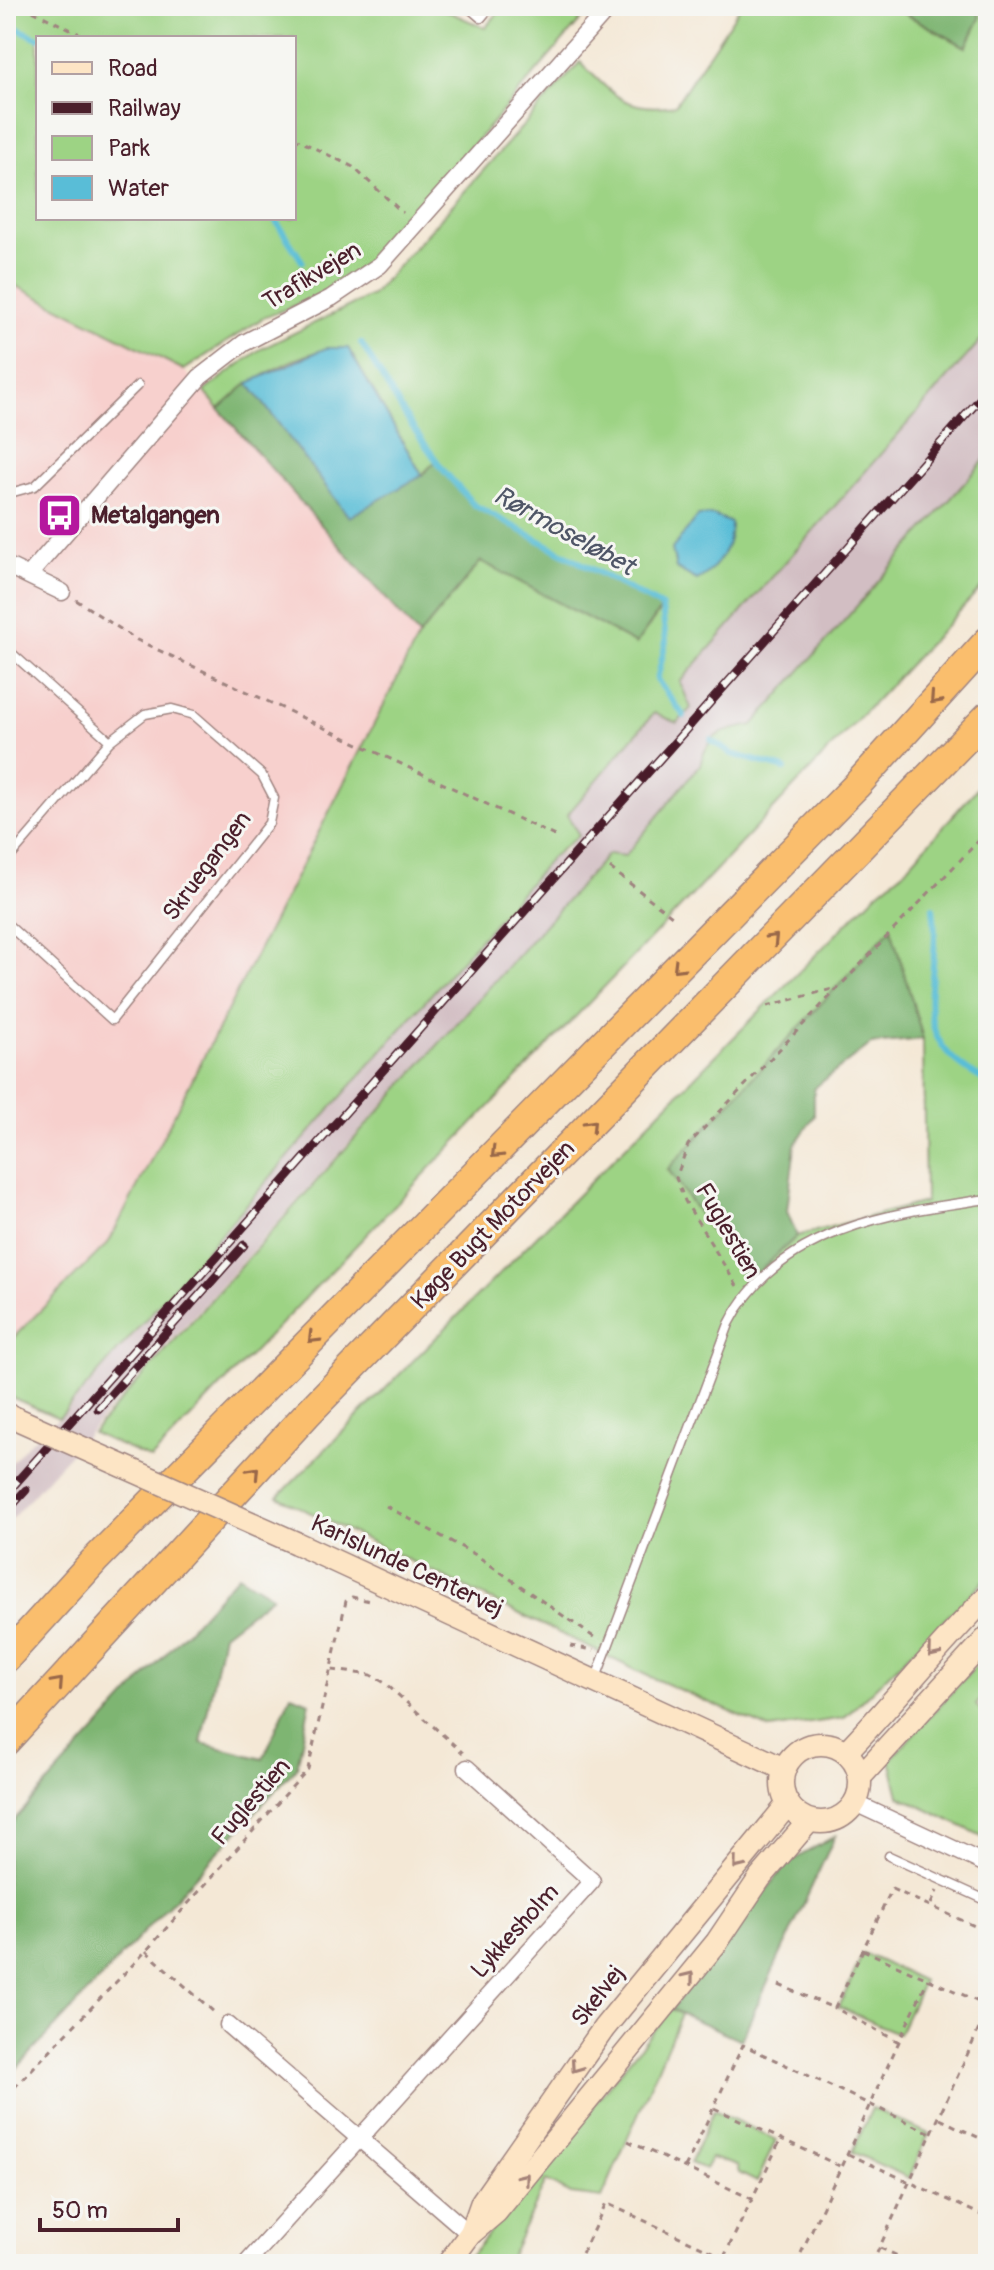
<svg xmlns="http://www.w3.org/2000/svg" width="994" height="2270" font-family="Pangolin,sans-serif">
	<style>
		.built { fill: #f7d0cd }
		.industrial { fill: #d2bec3 }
		.green { fill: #9dd384; stroke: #747958; stroke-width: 2; fill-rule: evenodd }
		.forest { fill: #7eb572; stroke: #646a4e; stroke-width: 2 }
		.water { fill: #59bdd7; stroke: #526e81; stroke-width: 2 }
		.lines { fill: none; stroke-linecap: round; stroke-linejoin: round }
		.stream { stroke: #59bdd7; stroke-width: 6 }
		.lane-casing { stroke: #9f8480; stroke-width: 11 }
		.street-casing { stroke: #9f8480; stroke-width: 19 }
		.secondary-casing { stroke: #9f8480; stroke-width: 25 }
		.highway-casing { stroke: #9f8480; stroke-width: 31 }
		.path { stroke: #9f8480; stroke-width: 3; stroke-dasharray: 6 6; stroke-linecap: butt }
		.lane { stroke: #fff; stroke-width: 8 }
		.street { stroke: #fff; stroke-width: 16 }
		.secondary { stroke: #fde5c5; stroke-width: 22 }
		.highway { stroke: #fabe6d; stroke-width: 28 }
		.rail-casing { stroke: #4a1f2b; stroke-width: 9 }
		.rail { stroke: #f6f6f2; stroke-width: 6; stroke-dasharray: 18; stroke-linecap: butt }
		.secondary-bridge-casing { stroke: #9f8480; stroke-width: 25; stroke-linecap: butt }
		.secondary-bridge { stroke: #fde5c5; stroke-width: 22 }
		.oneway { stroke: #996749 }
		.oneway2 { stroke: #a48278 }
		.labels { text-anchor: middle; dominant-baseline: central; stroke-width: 6; stroke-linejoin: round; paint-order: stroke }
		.street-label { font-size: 24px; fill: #4a1f2b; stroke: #f6f6f2 }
		.poi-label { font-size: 24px; font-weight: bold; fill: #4a1f2b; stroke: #f6f6f2; text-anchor: start }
		.water-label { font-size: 26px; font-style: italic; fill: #4f5667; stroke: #f6f6f2 }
	</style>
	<rect width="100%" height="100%" fill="#f6f6f2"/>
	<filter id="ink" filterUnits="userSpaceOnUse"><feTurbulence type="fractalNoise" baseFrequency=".0125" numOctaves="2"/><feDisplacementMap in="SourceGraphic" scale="16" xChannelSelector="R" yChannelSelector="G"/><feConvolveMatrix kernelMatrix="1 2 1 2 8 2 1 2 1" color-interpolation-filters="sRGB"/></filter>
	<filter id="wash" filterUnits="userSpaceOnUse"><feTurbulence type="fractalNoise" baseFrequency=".006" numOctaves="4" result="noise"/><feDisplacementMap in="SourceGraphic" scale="32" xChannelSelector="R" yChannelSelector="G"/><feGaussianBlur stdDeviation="1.8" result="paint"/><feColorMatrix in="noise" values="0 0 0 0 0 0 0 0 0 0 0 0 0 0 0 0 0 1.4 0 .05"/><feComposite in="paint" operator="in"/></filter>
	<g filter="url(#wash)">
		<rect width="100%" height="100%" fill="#f4e8d6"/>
		<!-- built -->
		<path class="built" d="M6,281L184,370L419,636L109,1242L6,1345Z"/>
		<!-- industrial -->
		<path class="industrial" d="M988,332V456L753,726L718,733L705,747L701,765L625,856L608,854L6,1525V1469L28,1444L67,1411L551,858L565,851L579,835L567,815L654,713L677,723L690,708L680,682Z"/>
		<!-- green -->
		<g class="green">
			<path d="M6,6H436L485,28L504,6H593L383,250L331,291L263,318L184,370L6,281ZM38,38H294V218H38Z"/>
			<path d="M741,6H891L966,47L980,18L976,6H988V332L680,682L691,708L677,723L654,713L567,815L579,835L551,858L59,1418L11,1397L6,1383V1345L109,1242L419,636L481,561L636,644L662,608L474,505L436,461L422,475L348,348C300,349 254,378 219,409L204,391L259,350L372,295L580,62C614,95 626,113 675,105Z"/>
			<path d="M988,456V581L680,908L151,1459L92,1433L608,854L625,856L700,765C709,731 721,732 753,725Z"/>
			<path d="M988,776V1577L844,1718L770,1729L648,1676L278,1497L878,892L904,871ZM891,929L923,1039L925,1202L797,1236L747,1282L668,1169Z"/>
			<path d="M988,1652V1692L976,1705L988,1718V1839L899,1796L890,1760Z"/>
			<path d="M863,1953L923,1981L899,2034L839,2007Z"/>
			<path d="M671,2009L681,2014L602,2198L571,2194L546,2181L507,2264H464Z"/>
			<path d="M872,2108L929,2134L909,2178L852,2152Z"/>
			<path d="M714,2110L776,2140L757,2182L739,2173L737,2166L711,2158L705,2169L690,2163Z"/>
		</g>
		<!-- forest -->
		<g class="forest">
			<path d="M891,6H976L980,18L966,47Z"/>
			<path d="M248,383L349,517L422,475L436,461L474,505L662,607L636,644L481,561L419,636L219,409Z"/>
			<path d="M891,928L923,1039L871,1044L814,1088V1116L795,1145L787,1211L797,1236L747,1283L668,1169Z"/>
			<path d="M238,1575L272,1596L223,1634L201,1743L263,1759L291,1695L310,1702L297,1767L6,2080V1829Z"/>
			<path d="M835,1836L741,2040L671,2009L788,1863Z"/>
		</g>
		<!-- water -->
		<g class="water">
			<path d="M326,348H348L422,475L349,517L248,383Z"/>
			<path d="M713,515L731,523C732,545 717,570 697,580L676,568L672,549L698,516Z"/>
		</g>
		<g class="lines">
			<!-- stream -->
			<g class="stream">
				<path d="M6,23L38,38"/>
				<path d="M274,218L302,261"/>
				<path d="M361,343L409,422L444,471L474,505L662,607L666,641L657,680L684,716"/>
				<path d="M711,740L732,754L785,769"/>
				<path d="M933,908C944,983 897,1037 988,1082"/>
			</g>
		</g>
	</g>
	<g filter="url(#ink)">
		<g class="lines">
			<defs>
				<g id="lane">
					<path d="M467,6L481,18L491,6"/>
					<path d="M6,494L35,486L138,385"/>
					<path d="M6,648L110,741"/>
					<path d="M6,862L110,741L145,714L172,709L194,715L262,775L274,798L269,823L112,1020L6,923"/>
					<path d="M596,1678L729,1324C777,1229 892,1212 988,1199"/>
					<path d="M889,1856L988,1901"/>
				</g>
				<g id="street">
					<path d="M6,565L62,592"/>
					<path d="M29,575L200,377L244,343L331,298L380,265L610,6"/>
					<path d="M855,1803L988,1865"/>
					<path d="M228,2025L470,2234"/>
					<path d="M246,2264L592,1881L467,1768"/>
				</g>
				<g id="secondary">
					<path d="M296,1543L784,1769"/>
					<circle cx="821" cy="1783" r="39"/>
					<path d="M846,1752C895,1701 938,1646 988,1596"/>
					<path d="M861,1776L988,1637"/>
					<path d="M471,2233L482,2202L604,2028L788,1804"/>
					<path d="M448,2264L470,2234L496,2212L717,1942L760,1878L809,1821"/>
				</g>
				<g id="highway">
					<path d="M6,1658L94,1561L856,786L988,641"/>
					<path d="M6,1741L307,1414L988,716"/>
				</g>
			</defs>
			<!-- lane casing -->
			<use href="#lane" class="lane-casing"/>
			<!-- street casing -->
			<use href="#street" class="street-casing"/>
			<!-- secondary casing -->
			<use href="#secondary" class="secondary-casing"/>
			<!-- highway casing -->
			<use href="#highway" class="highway-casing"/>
			<!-- path -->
			<g class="path">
				<path d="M22,6L88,38"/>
				<path d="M294,138L353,167L403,213"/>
				<path d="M76,600L137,640L559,838"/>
				<path d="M610,868L672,916"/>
				<path d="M767,1006L836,988"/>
				<path d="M737,1286L685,1201L676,1178L688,1145L988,831"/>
				<path d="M386,1506L476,1555L598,1640"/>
				<path d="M570,1646L594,1650"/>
				<path d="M332,1670L371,1675L385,1683L463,1753"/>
				<path d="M931,1904L937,1891"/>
				<path d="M863,1950L988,2006"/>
				<path d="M146,1951L215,2013"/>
				<path d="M779,1985L834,2008"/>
				<path d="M899,2042L835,2008L892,1889L988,1932"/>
				<path d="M6,2096L146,1951L308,1769L346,1601L352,1597L370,1601"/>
				<path d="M714,2108L842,2167"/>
				<path d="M940,2119L988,2142"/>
				<path d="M628,2141L752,2199"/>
				<path d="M848,2154L988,2218"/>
				<path d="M685,2168L743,2045L933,2134"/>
				<path d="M880,2248L916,2264"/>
				<path d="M724,2257L781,2139"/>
				<path d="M577,2264L606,2203L739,2264"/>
				<path d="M796,2264L928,1979"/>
				<path d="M872,2264L988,2009"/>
			</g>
			<!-- lane -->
			<use href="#lane" class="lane"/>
			<!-- street -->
			<use href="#street" class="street"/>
			<!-- secondary -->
			<use href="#secondary" class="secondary"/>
			<!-- highway -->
			<use href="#highway" class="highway"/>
			<defs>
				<g id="rail">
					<path d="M98,1409L244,1245"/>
					<path d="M6,1494L988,390"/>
					<path d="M6,1512L26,1490"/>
				</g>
			</defs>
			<!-- rail casing -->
			<use href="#rail" class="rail-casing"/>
			<!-- rail -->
			<use href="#rail" class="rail"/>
			<defs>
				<path id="secondary-bridge" d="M6,1414L296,1543"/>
			</defs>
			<!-- secondary-bridge casing -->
			<use href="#secondary-bridge" class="secondary-bridge-casing"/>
			<!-- secondary-bridge -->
			<use href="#secondary-bridge" class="secondary-bridge"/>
		</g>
		<!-- one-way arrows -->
		<defs><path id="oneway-chevron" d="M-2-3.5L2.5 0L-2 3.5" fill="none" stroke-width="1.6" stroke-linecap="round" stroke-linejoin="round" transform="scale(2)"/></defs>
		<g class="oneway">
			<use href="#oneway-chevron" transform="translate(935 699) rotate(132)"/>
			<use href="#oneway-chevron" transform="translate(773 939) rotate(-46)"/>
			<use href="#oneway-chevron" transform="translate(678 967) rotate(135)"/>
			<use href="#oneway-chevron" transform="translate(591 1125) rotate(-46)"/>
			<use href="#oneway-chevron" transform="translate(496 1153) rotate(135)"/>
			<use href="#oneway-chevron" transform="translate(313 1338) rotate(135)"/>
			<use href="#oneway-chevron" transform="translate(254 1472) rotate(-47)"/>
			<use href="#oneway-chevron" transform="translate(58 1683) rotate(-48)"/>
		</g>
		<g class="oneway2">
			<use href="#oneway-chevron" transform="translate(933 1652) rotate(130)"/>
			<use href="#oneway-chevron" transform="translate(738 1864) rotate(129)"/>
			<use href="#oneway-chevron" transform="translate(689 1977) rotate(-51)"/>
			<use href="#oneway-chevron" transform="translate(576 2067) rotate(125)"/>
			<use href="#oneway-chevron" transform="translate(524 2178) rotate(-51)"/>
		</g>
	</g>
	<!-- icons -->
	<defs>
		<symbol id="bus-square" viewBox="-11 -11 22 22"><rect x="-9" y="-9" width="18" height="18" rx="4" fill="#b5179e" stroke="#f6f6f2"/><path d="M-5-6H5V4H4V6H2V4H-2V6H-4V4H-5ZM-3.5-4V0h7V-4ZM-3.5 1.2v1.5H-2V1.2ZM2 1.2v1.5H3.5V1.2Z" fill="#fff"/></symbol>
	</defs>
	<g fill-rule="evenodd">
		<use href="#bus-square" x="34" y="490" width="51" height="51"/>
	</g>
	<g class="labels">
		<!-- street labels -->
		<g class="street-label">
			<text transform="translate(312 276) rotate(-31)">Trafikvejen</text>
			<text transform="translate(207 866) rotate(-53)">Skruegangen</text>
			<text transform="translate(493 1225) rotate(-46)">Køge Bugt Motorvejen</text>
			<text transform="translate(728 1231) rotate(60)">Fuglestien</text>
			<text transform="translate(407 1566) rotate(25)">Karlslunde Centervej</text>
			<text transform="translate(251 1802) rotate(-49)">Fuglestien</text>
			<text transform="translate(515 1931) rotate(-48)">Lykkesholm</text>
			<text transform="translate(598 1996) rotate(-52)">Skelvej</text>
		</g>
		<!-- poi labels -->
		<g class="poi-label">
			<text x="91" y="515">Metalgangen</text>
		</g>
		<!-- water labels -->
		<g class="water-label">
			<text transform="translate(564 531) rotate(29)">Rørmoseløbet</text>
		</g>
	</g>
	<!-- margin -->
	<rect width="994" height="2270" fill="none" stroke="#f6f6f2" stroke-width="32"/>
	<!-- legend -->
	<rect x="36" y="36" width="260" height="184" fill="#f6f6f2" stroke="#b1a0a2" stroke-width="2"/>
	<rect x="52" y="62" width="40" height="12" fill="#fde5c5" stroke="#b1a0a2" stroke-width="2"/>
	<text x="108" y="76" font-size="24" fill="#4a1f2b">Road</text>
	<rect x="52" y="102" width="40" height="12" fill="#4a1f2b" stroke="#b1a0a2" stroke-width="2"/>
	<text x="108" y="116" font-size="24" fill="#4a1f2b">Railway</text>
	<rect x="52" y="136" width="40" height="24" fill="#9dd384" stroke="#b1a0a2" stroke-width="2"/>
	<text x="108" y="156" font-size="24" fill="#4a1f2b">Park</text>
	<rect x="52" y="176" width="40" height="24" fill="#59bdd7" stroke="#b1a0a2" stroke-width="2"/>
	<text x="108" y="196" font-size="24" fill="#4a1f2b">Water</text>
	<!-- scale -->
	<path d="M40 2218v12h138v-12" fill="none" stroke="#4a1f2b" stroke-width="4"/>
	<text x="52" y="2218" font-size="24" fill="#4a1f2b" stroke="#f6f6f2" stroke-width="6" paint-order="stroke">50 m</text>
</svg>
